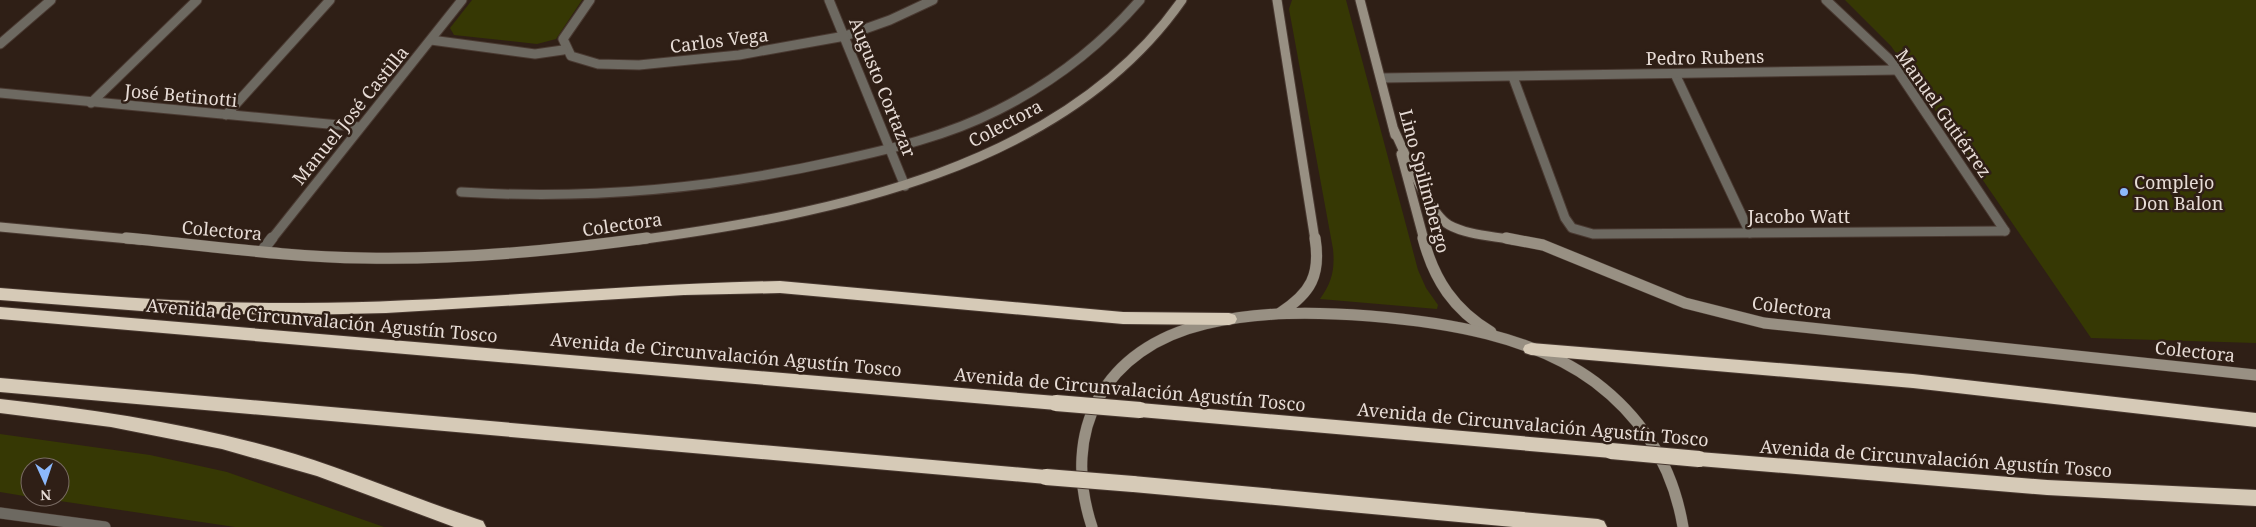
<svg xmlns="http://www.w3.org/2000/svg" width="2256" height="527" font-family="'Noto Serif',serif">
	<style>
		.green { fill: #363804 }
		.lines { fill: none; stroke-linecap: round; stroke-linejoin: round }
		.minor-far1-casing { stroke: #493931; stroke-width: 11 }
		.minor-casing { stroke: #493931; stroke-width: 12 }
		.tertiary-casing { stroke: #493931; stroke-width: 12 }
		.secondary-far1-casing { stroke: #493931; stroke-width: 11 }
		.secondary-casing { stroke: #493931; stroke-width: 12 }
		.motorway-casing { stroke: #493931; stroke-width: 2 }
		.minor-far1 { stroke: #6d6961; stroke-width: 9 }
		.minor { stroke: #6d6961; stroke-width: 11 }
		.tertiary { stroke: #6d6961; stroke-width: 11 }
		.secondary-far1 { stroke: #989083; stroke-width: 9 }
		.secondary { stroke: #989083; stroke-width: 11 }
		.motorway { fill: #d6cab7; fill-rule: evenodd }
		.motorway-bridge-casing { stroke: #493931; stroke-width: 18; stroke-linecap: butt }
		.motorway-bridge { stroke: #d6cab7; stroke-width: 16 }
		.poi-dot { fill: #8cb9fc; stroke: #2f1f16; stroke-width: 2 }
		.labels { text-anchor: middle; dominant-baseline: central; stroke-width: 5; stroke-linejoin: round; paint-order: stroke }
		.street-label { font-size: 18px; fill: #e7dcd6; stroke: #2f1f16 }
		.poi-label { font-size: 18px; fill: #e7dcd6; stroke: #2f1f16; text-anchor: start }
	</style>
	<rect width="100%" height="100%" fill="#2f1f16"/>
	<!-- green -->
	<g class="green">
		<path d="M472,0H582L556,39L537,44L454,35L450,28Z"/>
		<path d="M1292,0H1346L1418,270L1426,288L1438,305L1437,309L1320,299C1332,283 1335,269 1333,249L1289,9Z"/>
		<path d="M1845,0H2256V343L2091,338L1891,46Z"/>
		<path d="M0,434L150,455L227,472L384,527H235L33,497H60V467H30V497L0,492Z"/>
	</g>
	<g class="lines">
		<defs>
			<g id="minor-far1">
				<path d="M590,0L563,39L571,56L598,64L639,65L739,55L845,36L890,20L933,0"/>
				<path d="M829,0L905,186"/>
				<path d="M1826,0L1891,61L2005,231"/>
				<path d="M431,40L535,54L563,50"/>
				<path d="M0,44L51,0"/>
				<path d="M1675,74L1750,233"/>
				<path d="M1513,77L1565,218L1572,228L1593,234L2005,231"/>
				<path d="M1381,78L1898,70"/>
				<path d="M0,93L360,127"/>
				<path d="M91,103L197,0"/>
				<path d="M226,115L330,0"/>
				<path d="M461,192C588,200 712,189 836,161C891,149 947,136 998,110C1052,83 1100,46 1140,0"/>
				<path d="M271,240L462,0"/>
			</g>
			<path id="minor" d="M262,251L272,238"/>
			<path id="tertiary" d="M0,513L105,527"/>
			<g id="secondary-far1">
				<path d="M1277,0L1315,240"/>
				<path d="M1360,0L1395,135"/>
				<path d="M1394,130C1405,153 1429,214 1449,225C1467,235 1493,236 1513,240"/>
				<path d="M1401,154L1424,240"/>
				<path d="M0,227L140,240"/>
				<path d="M638,240C829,214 1064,169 1182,0"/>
			</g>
			<g id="secondary">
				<path d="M126,238C205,245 285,257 364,258C459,260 553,251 647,238"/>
				<path d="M1423,238C1434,280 1454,310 1491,332"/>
				<path d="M1506,238L1543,245L1685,303L1764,323L2256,375"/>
				<path d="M1280,313C1311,293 1321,275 1315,238"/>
				<path d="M1092,527C1060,430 1104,348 1205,324C1259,311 1315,312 1370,316C1445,322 1533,336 1595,382C1644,419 1673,467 1683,527"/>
			</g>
			<g id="motorway">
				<path d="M780,281L1123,312L1229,313L1235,315L1237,319L1235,323L1229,325L1123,324L780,293L684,295L386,313L301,315L167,313L0,300V288C101,296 201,304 302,303C461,302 620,284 780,281Z"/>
				<path d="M0,307L1056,396L1062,398L1064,403L1062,408L1056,410L0,319Z"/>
				<path d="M1531,343L1913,374L2256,413V427L1913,388L1531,355L1525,353L1523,349L1525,345Z"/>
				<path d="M0,378L1046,470L1052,472L1055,477L1052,482L1046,484L0,392Z"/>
				<path d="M0,399C99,410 199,425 295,454C356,473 416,499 477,519L483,521L486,527H454L317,476L222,449L111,427L0,413Z"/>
				<path d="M1140,403L1611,444L1617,446L1619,451L1617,456L1611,458L1140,417L1134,415L1132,410L1134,405Z"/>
				<path d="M1699,452L2047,480L2256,490V506L2047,495L1699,466L1693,464L1690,459L1693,454Z"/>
				<path d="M1133,476L1598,519L1604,521L1607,527H1513L1133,492L1127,489L1124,484L1127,479Z"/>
			</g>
		</defs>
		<!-- minor-far1 casing -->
		<use href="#minor-far1" class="minor-far1-casing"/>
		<!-- minor casing -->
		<use href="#minor" class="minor-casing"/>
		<!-- tertiary casing -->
		<use href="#tertiary" class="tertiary-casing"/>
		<!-- secondary-far1 casing -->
		<use href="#secondary-far1" class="secondary-far1-casing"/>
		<!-- secondary casing -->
		<use href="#secondary" class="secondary-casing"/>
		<!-- motorway casing -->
		<use href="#motorway" class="motorway-casing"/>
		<!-- minor-far1 -->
		<use href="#minor-far1" class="minor-far1"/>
		<!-- minor -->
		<use href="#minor" class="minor"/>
		<!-- tertiary -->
		<use href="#tertiary" class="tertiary"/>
		<!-- secondary-far1 -->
		<use href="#secondary-far1" class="secondary-far1"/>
		<!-- secondary -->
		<use href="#secondary" class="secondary"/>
		<!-- motorway -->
		<use href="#motorway" class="motorway"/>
		<defs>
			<g id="motorway-bridge">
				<path d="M1056,403L1140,410"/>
				<path d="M1611,451L1699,459"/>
				<path d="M1046,477L1133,484"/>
			</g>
		</defs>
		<!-- motorway-bridge casing -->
		<use href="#motorway-bridge" class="motorway-bridge-casing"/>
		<!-- motorway-bridge -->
		<use href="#motorway-bridge" class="motorway-bridge"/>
	</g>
	<!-- markers -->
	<circle class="poi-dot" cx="2124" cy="192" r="5"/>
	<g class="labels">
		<!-- street labels -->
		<g class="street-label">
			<text transform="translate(719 40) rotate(-7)">Carlos Vega</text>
			<text transform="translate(1705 57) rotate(-1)">Pedro Rubens</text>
			<text transform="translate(883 87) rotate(68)">Augusto Cortazar</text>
			<text transform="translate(181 95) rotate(5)">José Betinotti</text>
			<text transform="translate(1944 113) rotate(55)">Manuel Gutiérrez</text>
			<text transform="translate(350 115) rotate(-51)">Manuel José Castilla</text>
			<text transform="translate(1005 123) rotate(-28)">Colectora</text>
			<text transform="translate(1425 181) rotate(75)">Lino Spilimbergo</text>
			<text x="1799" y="216">Jacobo Watt</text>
			<text transform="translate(622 224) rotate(-8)">Colectora</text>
			<text transform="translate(222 230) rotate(5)">Colectora</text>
			<text transform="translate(1792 307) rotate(7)">Colectora</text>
			<text transform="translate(322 320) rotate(5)">Avenida de Circunvalación Agustín Tosco</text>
			<text transform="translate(2195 351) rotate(6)">Colectora</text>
			<text transform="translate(726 354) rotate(5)">Avenida de Circunvalación Agustín Tosco</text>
			<text transform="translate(1130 389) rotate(5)">Avenida de Circunvalación Agustín Tosco</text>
			<text transform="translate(1533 424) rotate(5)">Avenida de Circunvalación Agustín Tosco</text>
			<text transform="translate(1936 458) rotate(4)">Avenida de Circunvalación Agustín Tosco</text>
		</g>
		<!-- poi labels -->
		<g class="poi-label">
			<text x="2134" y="182">Complejo<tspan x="2134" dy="21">Don Balon</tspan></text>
		</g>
	</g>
	<!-- north arrow -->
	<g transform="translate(45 482) rotate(177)"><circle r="24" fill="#2f1f16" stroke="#796b63"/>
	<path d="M0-4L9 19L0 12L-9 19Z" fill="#8cb9fc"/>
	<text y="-8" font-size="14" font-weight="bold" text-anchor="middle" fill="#e7dcd6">N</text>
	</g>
</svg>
